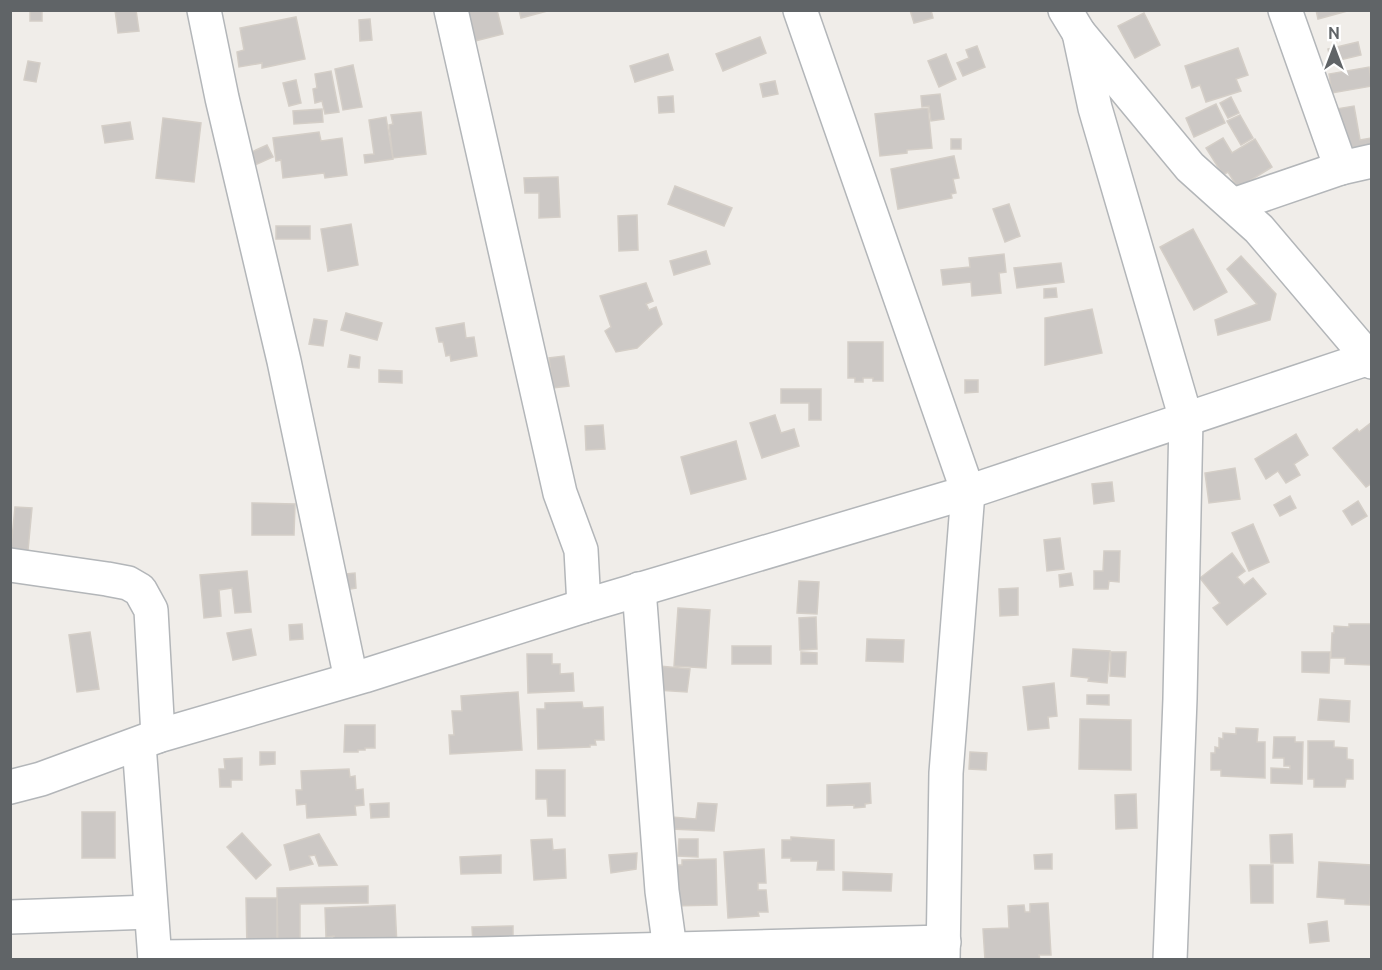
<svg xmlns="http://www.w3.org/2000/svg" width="1382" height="970" font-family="Ubuntu,sans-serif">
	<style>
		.building { fill: #ccc8c5; stroke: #d4cec7; stroke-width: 1.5 }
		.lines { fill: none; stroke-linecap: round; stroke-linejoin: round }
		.minor-casing { stroke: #b3b6b9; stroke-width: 36 }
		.minor { stroke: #fff; stroke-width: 33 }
	</style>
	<rect width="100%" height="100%" fill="#f0ede9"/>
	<!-- building -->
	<g class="building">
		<rect x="30" y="10" width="12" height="11"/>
		<path d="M115,10H136L139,31L118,33Z"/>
		<path d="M463,10H497L503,34L471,42Z"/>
		<path d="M519,10H551L521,18Z"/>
		<path d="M910,10H931L933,18L914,23Z"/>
		<path d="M1316,10H1351L1318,19Z"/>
		<path d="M1144,13L1160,45L1135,58L1118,26Z"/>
		<path d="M296,17L305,59L262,68V63L239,67L237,52L244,50L240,28Z"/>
		<path d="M370,19L372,40L360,41L359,20Z"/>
		<path d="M760,37L766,53L723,71L716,54Z"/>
		<path d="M1358,42L1361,55L1331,62L1328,49Z"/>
		<path d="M977,46L985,67L963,76L957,63L969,58L966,50Z"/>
		<path d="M1238,48L1248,75L1236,79L1241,91L1206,102L1200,85L1192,88L1185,66Z"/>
		<path d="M668,54L673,70L635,82L630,66Z"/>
		<path d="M946,54L956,79L939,87L928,61Z"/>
		<path d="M28,61L40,63L36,82L24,80Z"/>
		<path d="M353,65L362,107L343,110L335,69Z"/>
		<path d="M1369,67L1372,86L1332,93L1329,74Z"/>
		<path d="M331,71L339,112L325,114L322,101L315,103L313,89L317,88L315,74Z"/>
		<path d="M296,80L301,103L289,106L283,83Z"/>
		<path d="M775,81L778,94L763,97L760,84Z"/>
		<path d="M940,94L944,119L931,121L929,106L922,107L921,96Z"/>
		<path d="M673,96L674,112L659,113L658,97Z"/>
		<path d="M1231,97L1239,113L1228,118L1220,103Z"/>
		<path d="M1216,104L1225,123L1194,137L1186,118Z"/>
		<path d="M1354,106L1360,140L1372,138V155L1345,160L1336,109Z"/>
		<path d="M928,108L932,148L907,150V153L880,156L875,114Z"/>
		<path d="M322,109L323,122L294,124L293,111Z"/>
		<path d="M421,112L426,154L393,158L389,125L393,124L391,115Z"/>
		<path d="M1240,115L1253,138L1241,145L1227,121Z"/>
		<path d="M386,117L393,159L365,163L364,155L374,154L369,120Z"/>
		<path d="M163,118L201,123L194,182L156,178Z"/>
		<path d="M130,122L133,139L105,143L102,126Z"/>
		<path d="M319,132L321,141L342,138L347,175L325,178L324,173L283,178L281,160L276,161L273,138Z"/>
		<path d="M1223,138L1232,153L1255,139L1272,167L1238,188L1228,172L1223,175L1206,148Z"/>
		<rect x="951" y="139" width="10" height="10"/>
		<path d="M267,145L273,157L253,166L247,154Z"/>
		<path d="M954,156L959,178L953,179L956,193L951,194L952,198L898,209L891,169Z"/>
		<path d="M558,177L560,217L539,218V193H525L524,178Z"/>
		<path d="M675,186L732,208L724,226L668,204Z"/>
		<path d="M1009,204L1020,236L1005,242L993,209Z"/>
		<path d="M637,215L638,250L619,251L618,216Z"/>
		<path d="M351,224L358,265L328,271L321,229Z"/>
		<rect x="276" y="226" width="34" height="13"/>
		<path d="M1193,229L1227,292L1194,310L1160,247Z"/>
		<path d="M706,251L710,264L674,275L670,261Z"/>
		<path d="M1004,254L1006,272L999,273L1001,293L972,296L971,282L943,285L941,270L970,267L969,258Z"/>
		<path d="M1241,256L1276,294L1270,320L1218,335L1215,320L1257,304L1227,269Z"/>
		<path d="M1061,263L1064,282L1017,288L1014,268Z"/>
		<path d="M646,283L653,301L646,304L649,310L656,307L662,324L637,348L616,352L605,331L611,327L600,296Z"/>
		<path d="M1056,288L1057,297L1044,298V289Z"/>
		<path d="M1092,309L1102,353L1045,365V318Z"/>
		<path d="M346,313L382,323L377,340L341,330Z"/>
		<path d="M314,319L327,321L323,346L309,344Z"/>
		<path d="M464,323L466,338L474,337L477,356L451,361L450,355L446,356L443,342H439L436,328Z"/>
		<path d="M848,342H883V381H873V378H863V382H855V378H848Z"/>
		<path d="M350,355L360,357L359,368L348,367Z"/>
		<path d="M564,356L569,386L553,388L549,358Z"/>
		<path d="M379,370L402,371V383L379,382Z"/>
		<path d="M965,380H978V392L965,393Z"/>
		<path d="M781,389H821V420H809V403H781Z"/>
		<path d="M775,415L781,433L794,429L799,446L762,458L750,423Z"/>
		<path d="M1372,422V483L1366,487L1333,448L1357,429L1359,432Z"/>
		<path d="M603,425L605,449L586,450L585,426Z"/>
		<path d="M1296,434L1308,455L1294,464L1300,475L1286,483L1278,471L1266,479L1255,459Z"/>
		<path d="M736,441L746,479L691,494L681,457Z"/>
		<path d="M1235,468L1240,499L1209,503L1205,473Z"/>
		<path d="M1112,482L1114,501L1094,504L1092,484Z"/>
		<path d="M1290,496L1296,508L1280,516L1274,505Z"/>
		<path d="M1358,501L1367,516L1352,525L1343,511Z"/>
		<path d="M252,503L295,504L294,535H252Z"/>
		<path d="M15,507L32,508L28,550L11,549Z"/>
		<path d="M1253,524L1269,562L1249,571L1232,533Z"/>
		<path d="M1060,538L1064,569L1047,571L1044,540Z"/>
		<path d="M1104,551H1120L1119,582L1109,581L1108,589H1094V571H1103Z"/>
		<path d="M1232,553L1245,571L1237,577L1244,585L1253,578L1266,594L1227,625L1213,608L1220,603L1200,578Z"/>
		<path d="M247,571L251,612L235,613L232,588L219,590L221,616L204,618L200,575Z"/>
		<path d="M355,573L356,588L337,591L335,575Z"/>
		<path d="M1071,573L1073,585L1060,587L1059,575Z"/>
		<path d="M799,581L819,582L817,614L797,613Z"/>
		<path d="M1018,588V615L1000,616L999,589Z"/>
		<path d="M678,608L710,610L706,668L674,666Z"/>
		<path d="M816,617L817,649L800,650L799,618Z"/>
		<path d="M302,624L303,639L290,640L289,625Z"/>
		<path d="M1349,624H1372V665L1345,664V658H1331L1332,633H1334V626L1349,627Z"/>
		<path d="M251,629L256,655L233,660L227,633Z"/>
		<path d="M90,632L99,689L77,692L69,635Z"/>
		<path d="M867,639L904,640L903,662L866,661Z"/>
		<rect x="732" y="646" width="39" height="18"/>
		<path d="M1073,649L1110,651L1107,683L1088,681L1089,678L1071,676Z"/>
		<path d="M801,652L817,653V664H801Z"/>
		<path d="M1111,652H1126L1125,677L1110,676Z"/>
		<path d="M1302,652H1330L1329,673L1302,672Z"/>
		<path d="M527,654H552V664H560V674L573,673L574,691L528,693Z"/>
		<path d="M659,666L690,669L687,692L657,690Z"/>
		<path d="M1054,683L1057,716L1048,717L1049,728L1028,730L1023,687Z"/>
		<path d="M518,692L522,750L450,754L449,735H454L452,711H462L461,696Z"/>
		<path d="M1087,695H1109V705L1087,704Z"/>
		<path d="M1320,699L1350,701L1349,722L1318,720Z"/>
		<path d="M582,702L583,708L603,707L604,740H595L596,745H590V747L538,749L537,709H545V703Z"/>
		<path d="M1080,719L1131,720V770L1079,769Z"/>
		<path d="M345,725H375V748H365V750H358V752H344Z"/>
		<path d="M1236,728L1258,729L1257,742H1265V778L1221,776V770H1211V753H1215V747L1219,748V738L1223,739V733L1236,734Z"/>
		<path d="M1274,737H1295V742H1303L1302,784L1271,783V768L1290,769V766H1284V758H1273Z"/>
		<path d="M1308,741H1334V747L1347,748V759L1353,760V779H1346L1345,787H1314V779H1308Z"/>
		<path d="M260,752H275V764L260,765Z"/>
		<path d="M970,752L987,753L986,770L969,769Z"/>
		<path d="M242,758V780H231V787H220L219,769H225L224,759Z"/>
		<path d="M349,769L350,777L355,776L356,790L363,789L364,805L355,806L356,815L307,818L306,804L297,805L296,790H302L301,771Z"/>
		<path d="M536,770H565V816H548L547,799H536Z"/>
		<path d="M870,783L871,803L865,804V807L854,808V805L827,806V785Z"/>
		<path d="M1136,794L1137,828L1116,829L1115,795Z"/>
		<path d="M389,803V817L371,818L370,804Z"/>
		<path d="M698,803L717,804L714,831L671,829L672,817L696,819Z"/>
		<rect x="82" y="812" width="33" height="46"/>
		<path d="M242,833L271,865L256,879L227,847Z"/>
		<path d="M319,834L337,865L319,866L315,855L309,856L313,864L290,870L284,845Z"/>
		<path d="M1292,834L1293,863H1271L1270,835Z"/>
		<path d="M791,837L834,840V870H817L818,861H791V858H782V840H791Z"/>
		<path d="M552,839L553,850L565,849L566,878L534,880L531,840Z"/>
		<path d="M679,839H698V857L678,856Z"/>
		<path d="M764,849L766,883H758V890H766L768,912H758L759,916L728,918L724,852Z"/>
		<path d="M637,853L636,869L611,873L609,855Z"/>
		<path d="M1052,854V869H1035L1034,855Z"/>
		<path d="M501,855V873L461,874L460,857Z"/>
		<path d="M716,859L717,905L671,906L676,865H682V860Z"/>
		<path d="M1319,862L1372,865L1370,905L1345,904V899L1317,897Z"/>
		<path d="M1250,865H1273V903H1251Z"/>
		<path d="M843,872L892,874L891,891L843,890Z"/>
		<path d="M368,886V903L300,904V955L278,956L277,888Z"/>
		<path d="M246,898H277V950H247Z"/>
		<path d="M1048,903L1051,955H1039L1040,960H985L983,929L1009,928L1008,906L1024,905L1025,912H1030V904Z"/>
		<path d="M395,905L397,946L334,949V936L326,937L325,908Z"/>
		<path d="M1327,921L1329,941L1310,943L1308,924Z"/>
		<path d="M513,926V943L473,944L472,927Z"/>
	</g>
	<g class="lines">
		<defs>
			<g id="minor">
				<path d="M204,10L222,98L284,361L351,679"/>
				<path d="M451,10L560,493L581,550L584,606"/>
				<path d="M800,10L968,492L946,773L943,960"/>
				<path d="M1065,10L1079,33L1190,167L1259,229L1372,362"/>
				<path d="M1285,10L1341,168"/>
				<path d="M1079,33L1095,108L1186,419L1180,699L1170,960"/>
				<path d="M1233,205L1341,168L1372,161"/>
				<path d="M10,565L107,579L128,583L140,590L151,610L158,736"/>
				<path d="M639,589L662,891L670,949"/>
				<path d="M139,744L155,960"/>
				<path d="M10,787L41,779L158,736L364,676L584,606L968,492L1372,357"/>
				<path d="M10,917L151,912"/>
				<path d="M155,957L480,954L944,942"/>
			</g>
		</defs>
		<!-- minor casing -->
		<use href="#minor" class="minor-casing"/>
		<!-- minor -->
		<use href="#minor" class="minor"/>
	</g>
	<!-- border -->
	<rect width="1382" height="970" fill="none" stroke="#606467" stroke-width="24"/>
	<!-- north arrow -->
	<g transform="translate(1334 48)" stroke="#ffffff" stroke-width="4.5" paint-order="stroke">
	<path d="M0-4.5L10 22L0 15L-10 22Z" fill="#606467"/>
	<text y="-9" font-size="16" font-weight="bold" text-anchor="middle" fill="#606467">N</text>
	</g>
</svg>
